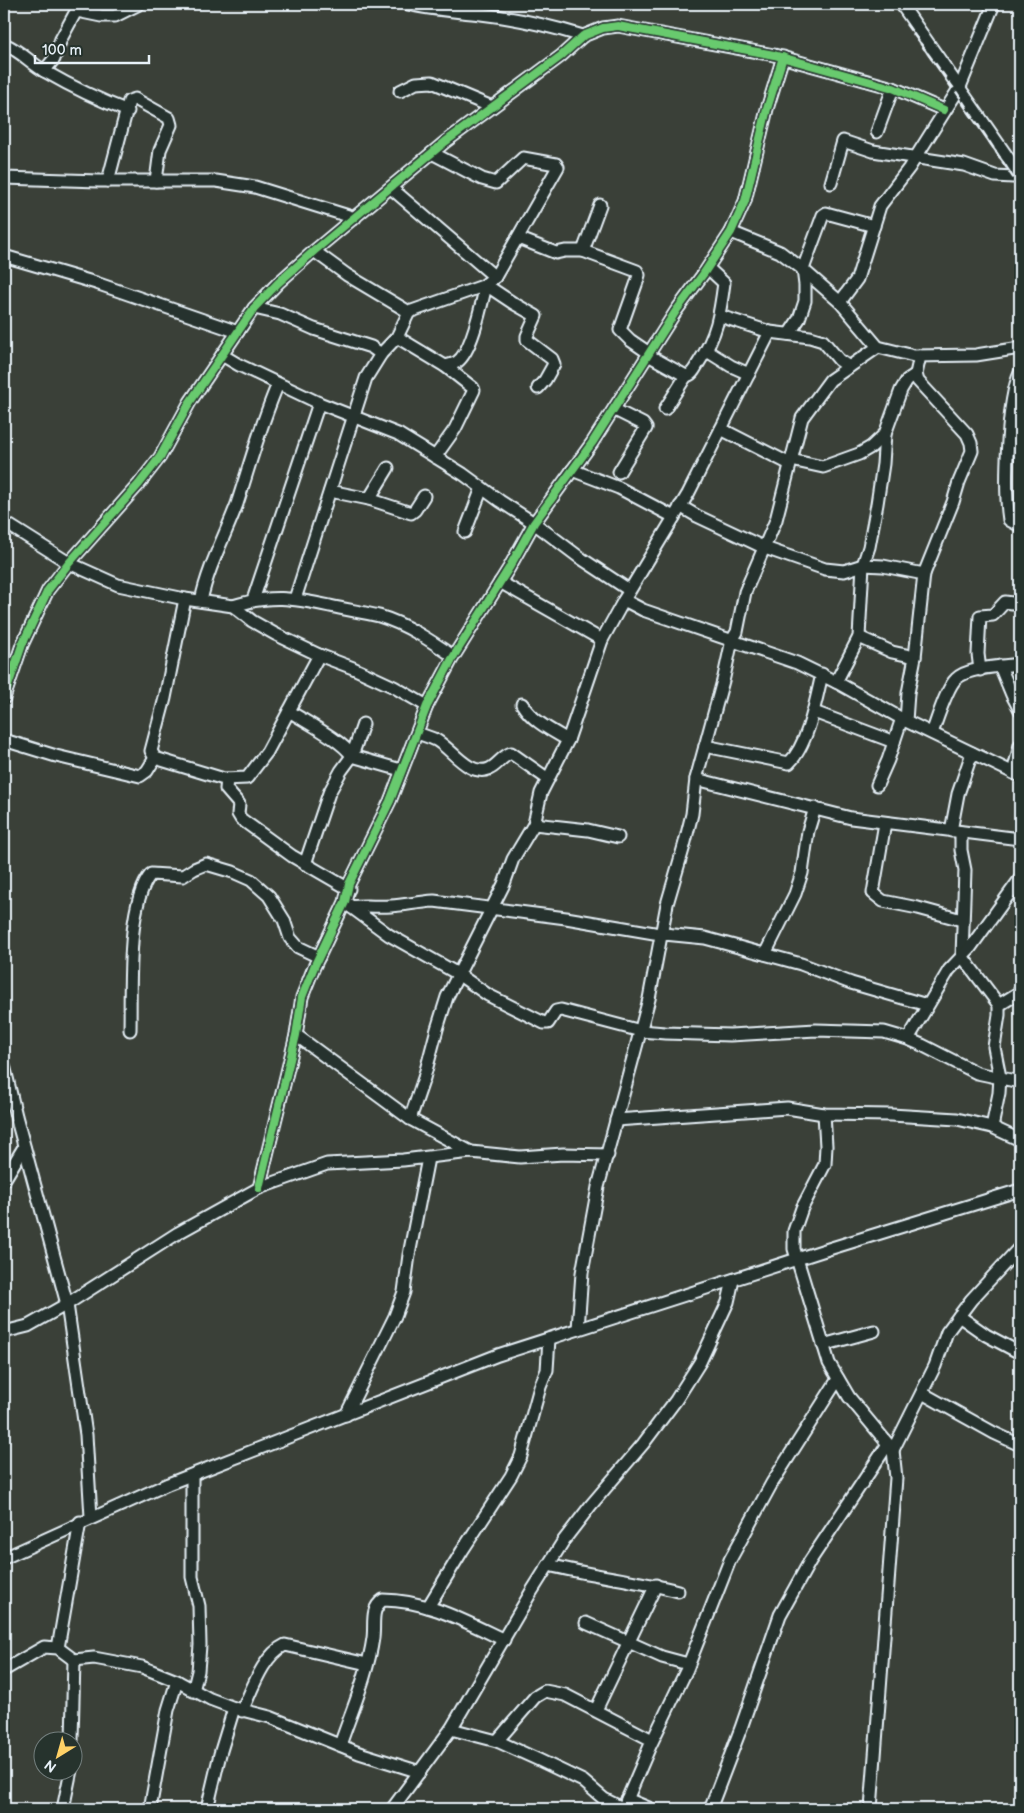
<svg xmlns="http://www.w3.org/2000/svg" width="1024" height="1813" font-family="'Balsamiq Sans',sans-serif">
	<style>
		.lines { fill: none; stroke-linecap: round; stroke-linejoin: round }
		.minor-casing { stroke: #e8f1f8; stroke-width: 15 }
		.minor { stroke: #26332d; stroke-width: 11 }
		.rail { stroke: #e8f1f8; stroke-width: 2.5; stroke-dasharray: 8 4; stroke-linecap: butt }
		.cycleway-casing { stroke: #26332d; stroke-width: 11 }
		.cycleway { stroke: #67ca6e; stroke-width: 8 }
	</style>
	<rect width="100%" height="100%" fill="#3a4038"/>
	<filter id="ink" filterUnits="userSpaceOnUse"><feTurbulence type="fractalNoise" baseFrequency=".02" numOctaves="2"/><feDisplacementMap in="SourceGraphic" scale="10" xChannelSelector="R" yChannelSelector="G"/><feConvolveMatrix kernelMatrix="1 2 1 2 8 2 1 2 1" color-interpolation-filters="sRGB"/></filter>
	<g filter="url(#ink)">
		<g class="lines">
			<defs>
				<g id="minor">
					<path d="M408,4C432,10 457,11 481,14C516,18 550,26 583,36"/>
					<path d="M901,4L1020,175"/>
					<path d="M77,11L101,16H115L139,4"/>
					<path d="M4,44C21,51 30,63 46,72C72,87 99,100 128,111"/>
					<path d="M44,71L54,59L61,39L80,4"/>
					<path d="M400,91L416,83L432,82L492,107"/>
					<path d="M877,132L893,88"/>
					<path d="M4,178L99,181H216L255,187L355,218"/>
					<path d="M108,181L129,101L135,99L169,118L171,125L160,150L156,181"/>
					<path d="M831,183L843,141L873,151L964,165L995,176L1013,177L1020,171"/>
					<path d="M391,188L495,277"/>
					<path d="M731,232L780,252L800,267L840,302L878,347L914,356L976,355L1020,348"/>
					<path d="M518,238L556,253L565,251H583L637,271L639,275L637,282L620,330L630,340L649,353"/>
					<path d="M314,251L347,275L409,312"/>
					<path d="M583,251L600,205"/>
					<path d="M4,256L96,283L238,332"/>
					<path d="M840,302L857,279L880,206L909,168L960,87L994,4"/>
					<path d="M254,308L280,314L314,329L371,347L381,354"/>
					<path d="M720,316L770,332L810,337L823,341L839,360L849,367"/>
					<path d="M789,334L799,319L805,301V285L803,269L823,215L826,213L874,226"/>
					<path d="M397,337L445,366L473,388L474,390L455,429L435,457"/>
					<path d="M707,351L731,366L749,374"/>
					<path d="M222,355L239,365L319,403L398,434L463,474L500,501L534,523L579,557L629,590"/>
					<path d="M648,355L686,376C693,375 695,368 699,362C717,335 720,314 724,283L708,268"/>
					<path d="M445,366C449,365 454,364 457,362C472,352 482,302 486,285L513,303L536,316L527,336V340L552,359L554,364L545,380L538,388"/>
					<path d="M1020,373C1007,400 1004,488 1009,520L1020,526"/>
					<path d="M665,409L686,376"/>
					<path d="M615,410L643,424L646,428L619,472"/>
					<path d="M721,429L790,464"/>
					<path d="M791,460L823,467L859,454L871,447L885,434L901,390L907,380L916,374"/>
					<path d="M572,470L619,488L674,517"/>
					<path d="M330,491L369,499L411,513L415,510L424,496"/>
					<path d="M369,499L388,468"/>
					<path d="M680,506L697,516L765,548L825,569L844,571L863,565L883,566L924,574"/>
					<path d="M4,522L69,563L118,585L185,599L233,606L252,621L275,634L319,655L353,668L394,687L427,706"/>
					<path d="M465,532L482,488"/>
					<path d="M500,582L602,640"/>
					<path d="M185,599L165,698L151,751L155,758L224,779L247,778L267,752L319,655"/>
					<path d="M295,599L366,378L381,354L397,337L409,312L483,286L495,277L558,167L556,164L523,158L496,183L482,179L432,153"/>
					<path d="M253,600L319,403"/>
					<path d="M624,600L643,610L797,663L836,682L906,721L1020,776"/>
					<path d="M201,601C208,567 225,536 237,504C250,464 261,423 278,384"/>
					<path d="M233,606C271,594 292,598 330,606C347,610 363,612 379,616C406,624 431,641 453,656"/>
					<path d="M859,637L892,652L915,657"/>
					<path d="M1000,666L1012,695L1020,710"/>
					<path d="M980,670L978,654L980,616L993,615L1005,602L1020,604"/>
					<path d="M836,682L859,637L863,565L869,547L877,504L883,464L885,434"/>
					<path d="M4,698L22,645L48,590L69,563L139,484L160,457L190,402L254,308L278,283L314,251L445,142L561,56L583,36L603,28L618,26L774,55L893,88L944,110"/>
					<path d="M522,704C533,722 551,730 568,740"/>
					<path d="M289,711C306,722 343,741 352,756L401,770"/>
					<path d="M814,712L894,742"/>
					<path d="M906,721L908,693L915,657L924,574L953,502L959,482L972,451L971,443L967,434L918,381L916,374L920,356"/>
					<path d="M418,733C424,736 430,737 436,740C452,749 469,777 489,769C497,766 502,756 511,753L548,779"/>
					<path d="M932,733C937,720 947,687 956,679C967,667 1005,666 1020,664"/>
					<path d="M4,740L56,756L140,776L147,771L155,758"/>
					<path d="M705,746L789,763C808,745 816,700 822,674"/>
					<path d="M1013,773L1020,745"/>
					<path d="M227,779L226,789L239,804L238,814L241,819L292,856L349,889"/>
					<path d="M696,779L851,818L1020,839"/>
					<path d="M877,785L888,760L902,718"/>
					<path d="M885,823L873,893L883,901L918,908L962,920"/>
					<path d="M534,824L588,830L618,837"/>
					<path d="M951,831L958,794L972,753"/>
					<path d="M961,832V850L965,870L962,956L999,1005V1015L994,1047L1000,1077L999,1093L992,1127"/>
					<path d="M305,864L329,793L341,771L352,756L363,724"/>
					<path d="M348,904L351,907C364,905 377,907 391,906C405,905 419,902 434,901L566,918L654,933L705,938L801,964L851,983L927,1005"/>
					<path d="M351,907L389,935L458,974L488,995L544,1023H548L556,1011L561,1010L641,1031L665,1033L730,1035L816,1030L884,1032L908,1039L922,1045L977,1073L1020,1082"/>
					<path d="M765,954L795,894L802,873L808,831L815,808"/>
					<path d="M999,1005L1020,992"/>
					<path d="M130,1030C131,992 126,903 151,874L183,876L194,869L206,864L233,872L251,880L269,896L284,920L290,938L298,947L319,957"/>
					<path d="M296,1035L410,1119L471,1152"/>
					<path d="M908,1039L949,970L970,948L1020,879"/>
					<path d="M4,1065L16,1116L67,1304L86,1435L91,1517"/>
					<path d="M824,1114L826,1146L825,1164L802,1208L794,1231V1249L829,1363L849,1397L893,1450L896,1478L871,1809"/>
					<path d="M410,1119L424,1078L437,1029L447,997L504,884L513,859L534,824L541,793L568,740L602,640L624,600L688,494L770,332"/>
					<path d="M616,1120L787,1108L824,1114L891,1115L957,1119L992,1127L1020,1140"/>
					<path d="M4,1180L24,1147"/>
					<path d="M259,1188L296,1035L302,997L314,967L345,902L349,884L390,801L427,706L452,659L509,568L534,523L592,443L676,311L704,273L731,232L745,201L767,109L783,57"/>
					<path d="M959,1316L986,1335L1020,1353"/>
					<path d="M578,1329L582,1273L598,1187L649,999L667,904L684,846L692,814L696,779L724,677L732,640L737,632L745,592L776,520L802,418L830,380L878,347"/>
					<path d="M4,1332L28,1326L67,1304L178,1233L259,1188L327,1164L403,1160L471,1152L520,1157L563,1154L608,1155"/>
					<path d="M823,1345L874,1331"/>
					<path d="M922,1393L994,1433L1020,1445"/>
					<path d="M346,1415L395,1316L404,1292L409,1255L428,1158"/>
					<path d="M893,1450L935,1366L947,1332L971,1300L1020,1247"/>
					<path d="M192,1475V1577L199,1606L200,1645L198,1671L193,1691"/>
					<path d="M4,1558L168,1484L498,1355L822,1251L1020,1190"/>
					<path d="M549,1565C592,1576 636,1580 678,1591"/>
					<path d="M428,1607L462,1551L511,1476L521,1456L540,1387L547,1370L549,1339"/>
					<path d="M586,1623L662,1657L688,1664"/>
					<path d="M58,1648L80,1522"/>
					<path d="M74,1660L94,1658L142,1667L177,1681L210,1699L234,1708L270,1717L359,1753L420,1772"/>
					<path d="M4,1670L44,1647L58,1648L74,1660L72,1740"/>
					<path d="M596,1710L656,1585"/>
					<path d="M242,1711C252,1690 263,1655 285,1645L367,1664"/>
					<path d="M451,1729L497,1741L539,1760L583,1781L604,1799L624,1809"/>
					<path d="M497,1741L535,1697L545,1691L565,1695L652,1740"/>
					<path d="M340,1745C352,1710 368,1674 373,1638C375,1623 370,1609 383,1600C427,1600 466,1622 504,1640"/>
					<path d="M627,1799L651,1809"/>
					<path d="M63,1809L71,1770"/>
					<path d="M150,1809L168,1710L177,1681"/>
					<path d="M207,1809L220,1754L234,1708"/>
					<path d="M392,1809L451,1729L530,1594L564,1540L591,1505L643,1444L676,1400L700,1362L728,1302L733,1280"/>
					<path d="M623,1809L650,1746L687,1669L730,1560L772,1483L838,1379"/>
					<path d="M710,1809L741,1728L780,1615L810,1561L888,1444"/>
				</g>
			</defs>
			<!-- minor casing -->
			<use href="#minor" class="minor-casing"/>
			<!-- minor -->
			<use href="#minor" class="minor"/>
			<!-- rail -->
			<path class="rail" d="M906,24L957,93L1020,188"/>
			<defs>
				<g id="cycleway">
					<path d="M4,698L22,645L48,590L69,563L139,484L160,457L190,402L254,308L278,283L314,251L445,142L561,56L583,36L603,28L618,26L774,55L893,88L944,110"/>
					<path d="M259,1188L296,1035L302,997L314,967L345,902L349,884L390,801L427,706L452,659L509,568L534,523L592,443L676,311L704,273L731,232L745,201L767,109L783,57"/>
				</g>
			</defs>
			<!-- cycleway casing -->
			<use href="#cycleway" class="cycleway-casing"/>
			<!-- cycleway -->
			<use href="#cycleway" class="cycleway"/>
		</g>
	</g>
	<!-- margin -->
	<rect width="1024" height="1813" fill="none" stroke="#26332d" stroke-width="20"/>
	<rect x="10" y="10" width="1004" height="1793" fill="none" stroke="#e8f1f8" stroke-width="2" filter="url(#ink)"/>
	<!-- north arrow -->
	<g transform="translate(58 1756) rotate(217)"><circle r="24" fill="#26332d" stroke="#747f7e"/>
	<path d="M0-4L9 19L0 12L-9 19Z" fill="#ffd166"/>
	<text y="-8" font-size="14" font-weight="bold" text-anchor="middle" fill="#e8f1f8">N</text>
	</g>
	<!-- scale -->
	<path d="M35 55v8h114v-8" fill="none" stroke="#e8f1f8" stroke-width="2.5"/>
	<text x="42" y="55" font-size="15" fill="#e8f1f8" stroke="#26332d" stroke-width="4" paint-order="stroke">100 m</text>
</svg>
